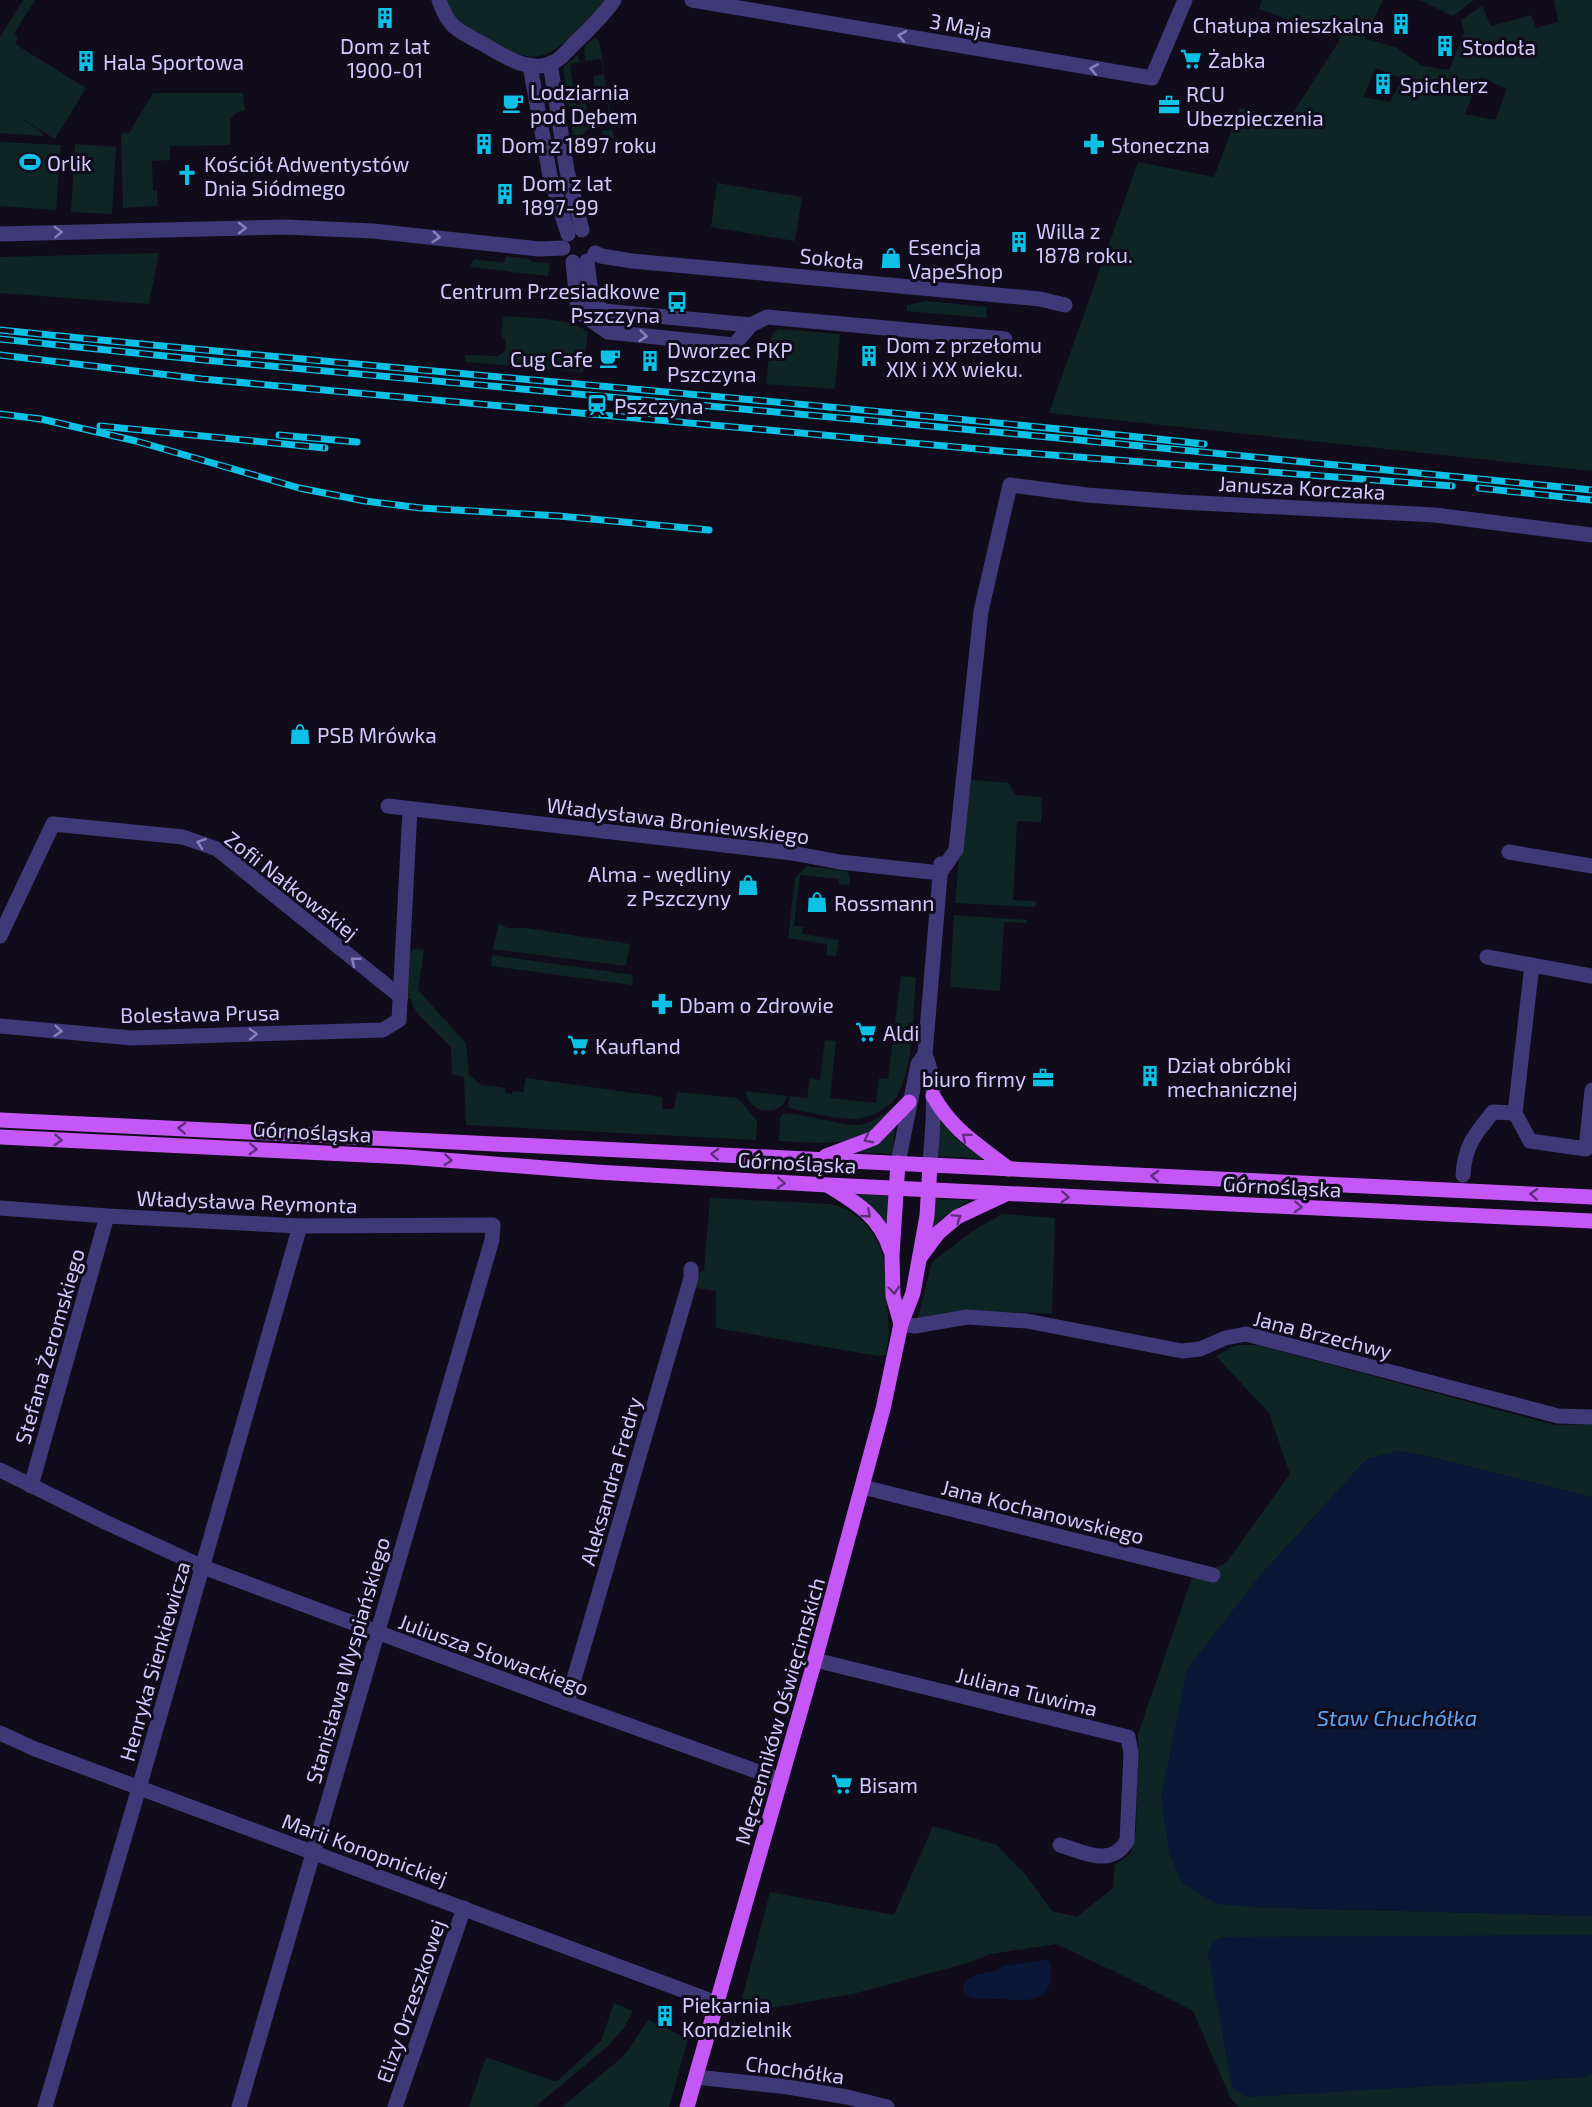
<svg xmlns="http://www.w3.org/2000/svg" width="1592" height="2107" font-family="'Exo 2',sans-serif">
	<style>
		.green { fill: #0f2425; fill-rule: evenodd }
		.water { fill: #0b1736 }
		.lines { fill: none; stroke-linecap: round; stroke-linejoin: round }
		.minor { stroke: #403978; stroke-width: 15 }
		.major { stroke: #c557f6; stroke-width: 15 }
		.rail-casing { stroke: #0dc0e5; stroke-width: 7 }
		.rail { stroke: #100c1b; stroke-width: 4.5; stroke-dasharray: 14; stroke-linecap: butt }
		.oneway { stroke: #8a81ba }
		.oneway2 { stroke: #612e7e }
		.labels { text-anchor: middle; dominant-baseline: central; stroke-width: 6; stroke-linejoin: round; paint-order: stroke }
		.poi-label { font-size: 21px; fill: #d3c9fc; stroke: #100c1b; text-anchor: start }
		.street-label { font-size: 21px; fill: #d3c9fc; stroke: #100c1b }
		.water-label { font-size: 22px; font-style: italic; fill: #5da5f6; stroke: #100c1b }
	</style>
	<rect width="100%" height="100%" fill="#100c1b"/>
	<!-- green -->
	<g class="green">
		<path d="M23,0H35L14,34L18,37L15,44L86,88L55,139L18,116L44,134L42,136L0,133V37Z"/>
		<path d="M446,0H606C597,11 586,20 577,30C543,65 529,63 488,39C466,27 456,25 446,0Z"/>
		<path d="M1262,0H1383L1364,39L1396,47L1422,66L1449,70L1464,33L1461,20L1482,6L1491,26L1531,15L1536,28L1558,22L1554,0H1592V471L1049,413L1138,162L1214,177L1240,108L1289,119L1341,38L1259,9ZM1376,68L1402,79L1390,102L1363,97ZM1480,77L1507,89L1495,120L1465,114Z"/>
		<path d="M1419,0H1474L1453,16Z"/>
		<path d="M595,38L598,40L600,45L614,139L602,134V131L612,129L605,89L595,90L593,76L604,74L601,59L585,61L584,47Z"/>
		<path d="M577,55L580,62L570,64L576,105L586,104L587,110L577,112L580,127H590L581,136L573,135L563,68Z"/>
		<path d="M153,93H243L245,110L236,113L230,120V145L170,146V160L152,161L153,190L157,191L158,206L123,208L121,134L129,133Z"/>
		<path d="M0,142L61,145L56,210L0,206Z"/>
		<path d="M75,144L116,147L112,214L71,212Z"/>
		<path d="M717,183L802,197L795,241L711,227Z"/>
		<path d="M159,253L149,304L0,293V257Z"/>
		<path d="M506,256L529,259L532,262L550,263L548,276L470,267L474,259L504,263Z"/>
		<path d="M927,301L987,307L986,318L907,311V305Z"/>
		<path d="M506,316C525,318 577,318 588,333L583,372L465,362V355L498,356L505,351L506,341L501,335L503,317Z"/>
		<path d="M779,329L840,334L835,389L766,384L771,338L774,332Z"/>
		<path d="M966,779L1009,783L1015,795L1042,797L1041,822L1017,821L1013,900L1036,901L1035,907L955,903Z"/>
		<path d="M807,866L847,871L850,878L849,885L839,884V879L800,875L794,926L803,927L802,934L839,940L836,956L827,955V944L788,938L795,878Z"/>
		<path d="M954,915L1026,920L1028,923L1004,922L1000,991L950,987Z"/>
		<path d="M499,923L507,928H526L630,944L626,966L493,949Z"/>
		<path d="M415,949L424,950L418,990L466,1043L469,1075L481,1085L505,1088V1093L512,1094L513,1091L523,1092L526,1078L662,1097V1109H674L677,1092L738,1098L757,1121L756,1140L466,1125L464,1077L452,1074L451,1047L418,1014L413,1006L408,992L407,953Z"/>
		<path d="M492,955L633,975L632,985L491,966Z"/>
		<path d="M901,976L916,977C913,1013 914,1064 897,1096C889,1109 868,1119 853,1119C832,1119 809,1112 788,1108L790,1096L807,1098L810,1078L820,1080L825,1040L836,1041L830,1098L876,1103L879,1078L888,1079Z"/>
		<path d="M746,1091L787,1096C783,1118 746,1114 746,1091Z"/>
		<path d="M896,1103C880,1151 818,1143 779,1141L780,1118L783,1113C807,1114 830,1123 854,1125C868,1126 887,1114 896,1103Z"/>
		<path d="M941,1121L957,1140L985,1159L938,1156Z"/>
		<path d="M895,1126L893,1154L854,1152Z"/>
		<path d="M853,1194L889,1196L886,1228Z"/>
		<path d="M710,1198L831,1204C859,1211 877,1232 884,1260L889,1333L886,1355L878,1356L716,1328V1291L692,1287L698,1273L704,1271Z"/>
		<path d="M933,1199L967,1200L968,1201L943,1217L932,1228Z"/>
		<path d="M1002,1214L1055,1218L1052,1314C1007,1310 963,1314 918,1318L932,1262L971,1232Z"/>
		<path d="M1236,1345H1257L1555,1425L1592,1424V1497L1427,1456L1399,1451L1367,1459L1259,1577L1229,1617L1255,1907L1592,1916V2107H1238L1230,2097L1193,2011L1132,1980L1056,1944L991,1954L971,1962L853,1994L738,2014L770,1892L894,1915L933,1826L997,1845L1025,1874L1052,1911L1077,1917L1113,1888L1115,1865L1130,1854L1136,1832L1138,1734L1192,1578L1226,1563L1290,1474L1269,1413L1216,1356Z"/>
		<path d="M614,2003L633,2011L623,2029L608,2046L535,2107H469L486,2057L556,2082L601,2041Z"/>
		<path d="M648,2020L688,2039L669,2107H562L620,2059L629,2049Z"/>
	</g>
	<!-- water -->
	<g class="water">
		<path d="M1399,1451L1427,1456L1592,1497V1916L1255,1907L1217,1904L1182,1883L1169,1852L1161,1798L1187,1669L1259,1577L1367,1459Z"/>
		<path d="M1592,1935V2073L1586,2077L1247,2097L1232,2088L1208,1953L1213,1942L1221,1937Z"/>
		<path d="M1048,1959C1051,1966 1052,1971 1051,1978C1048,2005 1021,2000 1001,1999C988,1999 973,2001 964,1993L963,1985L968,1978L976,1975L994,1971L1003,1966Z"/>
	</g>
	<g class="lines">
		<!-- minor -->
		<g class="minor">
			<path d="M439,0C449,29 458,30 483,44C506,57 535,78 560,58C567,52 573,44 580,38C592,26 605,14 614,0"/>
			<path d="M692,0L1152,78L1185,0"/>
			<path d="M551,63V69L567,171L582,230"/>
			<path d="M530,66L550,176L568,234"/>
			<path d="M0,234L285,227L373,231L539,249L563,248"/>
			<path d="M595,253L601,256L632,261L1040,299L1065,305"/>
			<path d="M587,261L592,303L604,311L751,325L767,317L1005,339"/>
			<path d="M573,262L578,311L608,332L734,345L751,325"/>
			<path d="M388,806L792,853L840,862L940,873"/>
			<path d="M1509,852L1592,866"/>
			<path d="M940,873L956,850L981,611L1010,485L1087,495L1180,502L1435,515L1592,535"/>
			<path d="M0,936L53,824L183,837L217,849L401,997"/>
			<path d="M1487,957L1592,976"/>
			<path d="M1532,965L1515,1113L1530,1141L1586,1149L1592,1090"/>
			<path d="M0,1026L132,1038L383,1030L399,1020L410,809"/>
			<path d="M898,1163L918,1064L925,1054"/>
			<path d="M930,1165C932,1130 939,1088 925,1054L941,864"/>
			<path d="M1463,1175C1465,1145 1475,1134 1493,1112L1515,1113"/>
			<path d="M0,1208L107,1216L300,1226L493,1225L492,1240L239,2107"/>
			<path d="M901,1324L915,1326L967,1317L1027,1321L1182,1351L1200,1349L1225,1338L1246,1334L1558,1416L1592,1417"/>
			<path d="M0,1470L105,1522L203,1567L567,1703L781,1780"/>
			<path d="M31,1486L107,1216"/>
			<path d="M863,1487L1213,1575"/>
			<path d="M815,1660L1128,1737L1131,1753L1127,1841C1111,1868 1084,1852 1060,1845"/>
			<path d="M567,1703L691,1278V1269"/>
			<path d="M0,1733L35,1749L717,2003"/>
			<path d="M696,2077L788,2087L847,2097L887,2107"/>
			<path d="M45,2107L139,1788L300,1226"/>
			<path d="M395,2107L464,1908"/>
		</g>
		<!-- major -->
		<g class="major">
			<path d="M933,1096C955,1133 976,1143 1009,1169"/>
			<path d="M0,1120L1592,1197"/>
			<path d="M0,1137L407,1157L596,1172L828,1185L1592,1221"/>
			<path d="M826,1156L874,1138L909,1102"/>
			<path d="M898,1163L892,1255L893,1296L901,1324"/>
			<path d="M829,1186C857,1203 880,1217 890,1249"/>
			<path d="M921,1256L938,1233L957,1217L1004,1195"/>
			<path d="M687,2107L815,1660L883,1409L901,1324L913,1293L927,1216L930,1165"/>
		</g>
		<defs>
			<g id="rail">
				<path d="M0,330C401,371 803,401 1204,444"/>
				<path d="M0,339L204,360L1017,434L1592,490"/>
				<path d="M0,355L202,379L1000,451L1452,486"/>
				<path d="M0,414L41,419L136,441L299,488L365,501L421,508L559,516L709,530"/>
				<path d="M100,426L325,448"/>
				<path d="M279,435L357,442"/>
				<path d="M1479,488L1592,500"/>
			</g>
		</defs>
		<!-- rail casing -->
		<use href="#rail" class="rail-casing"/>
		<!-- rail -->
		<use href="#rail" class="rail"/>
	</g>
	<!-- one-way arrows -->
	<defs><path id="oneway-chevron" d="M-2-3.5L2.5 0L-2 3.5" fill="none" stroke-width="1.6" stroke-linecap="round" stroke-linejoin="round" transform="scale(1.5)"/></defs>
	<g class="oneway">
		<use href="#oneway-chevron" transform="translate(902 36) rotate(-170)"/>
		<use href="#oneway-chevron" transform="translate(1094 69) rotate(-170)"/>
		<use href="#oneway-chevron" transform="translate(242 228) rotate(-1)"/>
		<use href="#oneway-chevron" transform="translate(58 232) rotate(-2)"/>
		<use href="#oneway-chevron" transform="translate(436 237) rotate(6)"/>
		<use href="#oneway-chevron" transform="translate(643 336) rotate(6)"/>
		<use href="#oneway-chevron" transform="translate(201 843) rotate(-161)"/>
		<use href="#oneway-chevron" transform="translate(355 961) rotate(-141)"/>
		<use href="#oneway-chevron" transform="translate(58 1031) rotate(5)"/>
		<use href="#oneway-chevron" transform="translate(253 1034) rotate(-2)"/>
	</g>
	<g class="oneway2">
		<use href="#oneway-chevron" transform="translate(182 1128) rotate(-177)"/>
		<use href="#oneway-chevron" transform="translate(966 1137) rotate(-140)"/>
		<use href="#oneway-chevron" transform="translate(868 1139) rotate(152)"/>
		<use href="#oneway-chevron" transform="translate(58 1140) rotate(3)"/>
		<use href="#oneway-chevron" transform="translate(253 1149) rotate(3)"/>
		<use href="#oneway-chevron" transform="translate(715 1154) rotate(-177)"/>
		<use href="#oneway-chevron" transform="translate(448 1160) rotate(5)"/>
		<use href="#oneway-chevron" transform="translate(1155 1176) rotate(-177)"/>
		<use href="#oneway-chevron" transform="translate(781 1183) rotate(3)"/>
		<use href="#oneway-chevron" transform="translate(1534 1194) rotate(-177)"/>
		<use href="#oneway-chevron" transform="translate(1065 1197) rotate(3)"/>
		<use href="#oneway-chevron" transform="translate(1298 1207) rotate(3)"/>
		<use href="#oneway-chevron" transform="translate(867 1214) rotate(42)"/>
		<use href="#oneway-chevron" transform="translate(957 1218) rotate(-34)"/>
		<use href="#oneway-chevron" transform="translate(894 1290) rotate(85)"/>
	</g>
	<!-- icons -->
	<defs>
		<symbol id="building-bare" viewBox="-9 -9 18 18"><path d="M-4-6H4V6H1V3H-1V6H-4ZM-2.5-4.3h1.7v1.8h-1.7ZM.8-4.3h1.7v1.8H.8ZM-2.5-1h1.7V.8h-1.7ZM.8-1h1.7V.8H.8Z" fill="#0dc0e5" stroke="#100c1b" stroke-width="2.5" paint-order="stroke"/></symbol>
		<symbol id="supermarket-bare" viewBox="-9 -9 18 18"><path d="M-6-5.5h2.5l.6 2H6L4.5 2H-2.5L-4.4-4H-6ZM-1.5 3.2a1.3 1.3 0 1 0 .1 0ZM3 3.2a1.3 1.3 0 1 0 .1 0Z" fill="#0dc0e5" stroke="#100c1b" stroke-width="2.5" paint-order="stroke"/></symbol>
		<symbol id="cafe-bare" viewBox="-9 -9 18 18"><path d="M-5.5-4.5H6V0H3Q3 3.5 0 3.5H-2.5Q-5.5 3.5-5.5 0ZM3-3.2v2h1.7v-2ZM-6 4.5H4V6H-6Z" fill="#0dc0e5" stroke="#100c1b" stroke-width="2.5" paint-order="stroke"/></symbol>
		<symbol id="office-bare" viewBox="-9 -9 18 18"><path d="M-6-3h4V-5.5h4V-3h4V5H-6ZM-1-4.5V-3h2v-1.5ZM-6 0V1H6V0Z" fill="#0dc0e5" stroke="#100c1b" stroke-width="2.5" paint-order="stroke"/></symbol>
		<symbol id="pharmacy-bare" viewBox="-9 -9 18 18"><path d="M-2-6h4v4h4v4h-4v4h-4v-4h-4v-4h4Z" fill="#0dc0e5" stroke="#100c1b" stroke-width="2.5" paint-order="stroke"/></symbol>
		<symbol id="stadium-bare" viewBox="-9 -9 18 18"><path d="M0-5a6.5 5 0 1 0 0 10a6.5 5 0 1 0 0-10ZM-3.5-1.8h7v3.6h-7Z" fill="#0dc0e5" stroke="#100c1b" stroke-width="2.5" paint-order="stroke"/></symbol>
		<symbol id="church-bare" viewBox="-9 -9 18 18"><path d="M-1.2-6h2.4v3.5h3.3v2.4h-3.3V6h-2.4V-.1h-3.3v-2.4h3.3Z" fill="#0dc0e5" stroke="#100c1b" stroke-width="2.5" paint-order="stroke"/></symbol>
		<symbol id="shop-bare" viewBox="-9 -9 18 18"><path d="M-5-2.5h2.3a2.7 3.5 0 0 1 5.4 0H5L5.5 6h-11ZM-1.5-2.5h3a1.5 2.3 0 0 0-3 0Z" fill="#0dc0e5" stroke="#100c1b" stroke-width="2.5" paint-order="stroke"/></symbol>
		<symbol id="bus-bare" viewBox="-9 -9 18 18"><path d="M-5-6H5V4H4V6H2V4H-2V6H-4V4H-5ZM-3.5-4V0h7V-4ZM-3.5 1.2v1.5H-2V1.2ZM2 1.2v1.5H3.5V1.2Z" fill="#0dc0e5" stroke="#100c1b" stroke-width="2.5" paint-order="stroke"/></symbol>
		<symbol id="station-bare" viewBox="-9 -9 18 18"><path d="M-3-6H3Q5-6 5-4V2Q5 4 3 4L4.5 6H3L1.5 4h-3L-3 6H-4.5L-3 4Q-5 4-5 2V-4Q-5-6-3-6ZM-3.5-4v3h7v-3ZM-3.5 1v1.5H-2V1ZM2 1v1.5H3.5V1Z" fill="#0dc0e5" stroke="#100c1b" stroke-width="2.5" paint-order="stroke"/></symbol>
	</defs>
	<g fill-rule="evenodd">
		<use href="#building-bare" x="370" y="3" width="30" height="30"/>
		<use href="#building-bare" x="1386" y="9" width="30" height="30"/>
		<use href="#building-bare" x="1430" y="31" width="30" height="30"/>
		<use href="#supermarket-bare" x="1176" y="44" width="30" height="30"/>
		<use href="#building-bare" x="71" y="46" width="30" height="30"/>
		<use href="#building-bare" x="1368" y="69" width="30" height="30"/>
		<use href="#cafe-bare" x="498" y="88" width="30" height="30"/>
		<use href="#office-bare" x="1154" y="90" width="30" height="30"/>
		<use href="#building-bare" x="469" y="129" width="30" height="30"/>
		<use href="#pharmacy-bare" x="1079" y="129" width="30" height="30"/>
		<use href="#stadium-bare" x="15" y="147" width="30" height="30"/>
		<use href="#church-bare" x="172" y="160" width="30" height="30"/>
		<use href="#building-bare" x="490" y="179" width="30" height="30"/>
		<use href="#building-bare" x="1004" y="227" width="30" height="30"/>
		<use href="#shop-bare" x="876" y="243" width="30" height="30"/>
		<use href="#bus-bare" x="662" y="287" width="30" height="30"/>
		<use href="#building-bare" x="854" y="341" width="30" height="30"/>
		<use href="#cafe-bare" x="595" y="343" width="30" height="30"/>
		<use href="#building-bare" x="635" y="346" width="30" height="30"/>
		<use href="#station-bare" x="582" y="390" width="30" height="30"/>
		<use href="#shop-bare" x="285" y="719" width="30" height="30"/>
		<use href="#shop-bare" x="733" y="870" width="30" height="30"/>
		<use href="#shop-bare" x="802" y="887" width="30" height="30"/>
		<use href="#pharmacy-bare" x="647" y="989" width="30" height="30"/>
		<use href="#supermarket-bare" x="851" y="1017" width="30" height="30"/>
		<use href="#supermarket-bare" x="563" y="1030" width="30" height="30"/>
		<use href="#building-bare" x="1135" y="1061" width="30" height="30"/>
		<use href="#office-bare" x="1028" y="1063" width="30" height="30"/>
		<use href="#supermarket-bare" x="827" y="1769" width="30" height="30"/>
		<use href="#building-bare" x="650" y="2001" width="30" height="30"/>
	</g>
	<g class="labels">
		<!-- poi labels -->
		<g class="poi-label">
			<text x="1384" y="24" text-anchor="end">Chałupa mieszkalna</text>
			<text x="385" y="45" text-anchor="middle">Dom z lat<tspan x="385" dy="24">1900-01</tspan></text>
			<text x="1462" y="46">Stodoła</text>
			<text x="1208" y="59">Żabka</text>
			<text x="103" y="61">Hala Sportowa</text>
			<text x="1400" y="84">Spichlerz</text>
			<text x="530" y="91">Lodziarnia<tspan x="530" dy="24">pod Dębem</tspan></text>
			<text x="1186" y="93">RCU<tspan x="1186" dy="24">Ubezpieczenia</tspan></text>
			<text x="501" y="144">Dom z 1897 roku</text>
			<text x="1111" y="144">Słoneczna</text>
			<text x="47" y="162">Orlik</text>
			<text x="204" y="163">Kościół Adwentystów<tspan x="204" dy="24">Dnia Siódmego</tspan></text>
			<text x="522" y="182">Dom z lat<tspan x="522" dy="24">1897-99</tspan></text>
			<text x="1036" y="230">Willa z<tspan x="1036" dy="24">1878 roku.</tspan></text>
			<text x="908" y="246">Esencja<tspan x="908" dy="24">VapeShop</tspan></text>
			<text x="660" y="290" text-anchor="end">Centrum Przesiadkowe<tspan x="660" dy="24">Pszczyna</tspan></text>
			<text x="886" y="344">Dom z przełomu<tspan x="886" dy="24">XIX i XX wieku.</tspan></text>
			<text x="667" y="349">Dworzec PKP<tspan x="667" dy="24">Pszczyna</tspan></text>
			<text x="593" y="358" text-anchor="end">Cug Cafe</text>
			<text x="614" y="405">Pszczyna</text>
			<text x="317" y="734">PSB Mrówka</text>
			<text x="731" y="873" text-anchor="end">Alma - wędliny<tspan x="731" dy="24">z Pszczyny</tspan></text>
			<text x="834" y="902">Rossmann</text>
			<text x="679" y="1004">Dbam o Zdrowie</text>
			<text x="883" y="1032">Aldi</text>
			<text x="595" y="1045">Kaufland</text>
			<text x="1167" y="1064">Dział obróbki<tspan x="1167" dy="24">mechanicznej</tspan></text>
			<text x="1026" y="1078" text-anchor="end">biuro firmy</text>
			<text x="859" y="1784">Bisam</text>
			<text x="682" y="2004">Piekarnia<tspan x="682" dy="24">Kondzielnik</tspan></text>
		</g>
		<!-- street labels -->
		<g class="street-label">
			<text transform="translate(961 25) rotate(10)">3 Maja</text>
			<text transform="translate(832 258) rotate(6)">Sokoła</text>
			<text transform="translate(1302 487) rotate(3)">Janusza Korczaka</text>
			<text transform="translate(678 820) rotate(7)">Władysława Broniewskiego</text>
			<text transform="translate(292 885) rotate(38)">Zofii Nałkowskiej</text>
			<text transform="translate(200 1013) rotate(-1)">Bolesława Prusa</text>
			<text transform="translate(312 1131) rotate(3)">Górnośląska</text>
			<text transform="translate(797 1162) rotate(3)">Górnośląska</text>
			<text transform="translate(1282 1186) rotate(3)">Górnośląska</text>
			<text transform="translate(247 1201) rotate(2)">Władysława Reymonta</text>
			<text transform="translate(1323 1334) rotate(14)">Jana Brzechwy</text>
			<text transform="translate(49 1346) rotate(-74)">Stefana Żeromskiego</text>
			<text transform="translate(610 1481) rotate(-74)">Aleksandra Fredry</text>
			<text transform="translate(1043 1511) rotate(14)">Jana Kochanowskiego</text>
			<text transform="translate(494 1654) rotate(20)">Juliusza Słowackiego</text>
			<text transform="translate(347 1660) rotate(-74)">Stanisława Wyspiańskiego</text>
			<text transform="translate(154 1661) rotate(-74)">Henryka Sienkiewicza</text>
			<text transform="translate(1027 1691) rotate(14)">Juliana Tuwima</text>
			<text transform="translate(779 1711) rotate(-74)">Męczenników Oświęcimskich</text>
			<text transform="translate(365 1849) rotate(20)">Marii Konopnickiej</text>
			<text transform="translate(410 2001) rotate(-71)">Elizy Orzeszkowej</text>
			<text transform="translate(795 2069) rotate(8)">Chochółka</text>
		</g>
		<!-- water labels -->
		<g class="water-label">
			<text x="1397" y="1717">Staw Chuchółka</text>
		</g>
	</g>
</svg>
